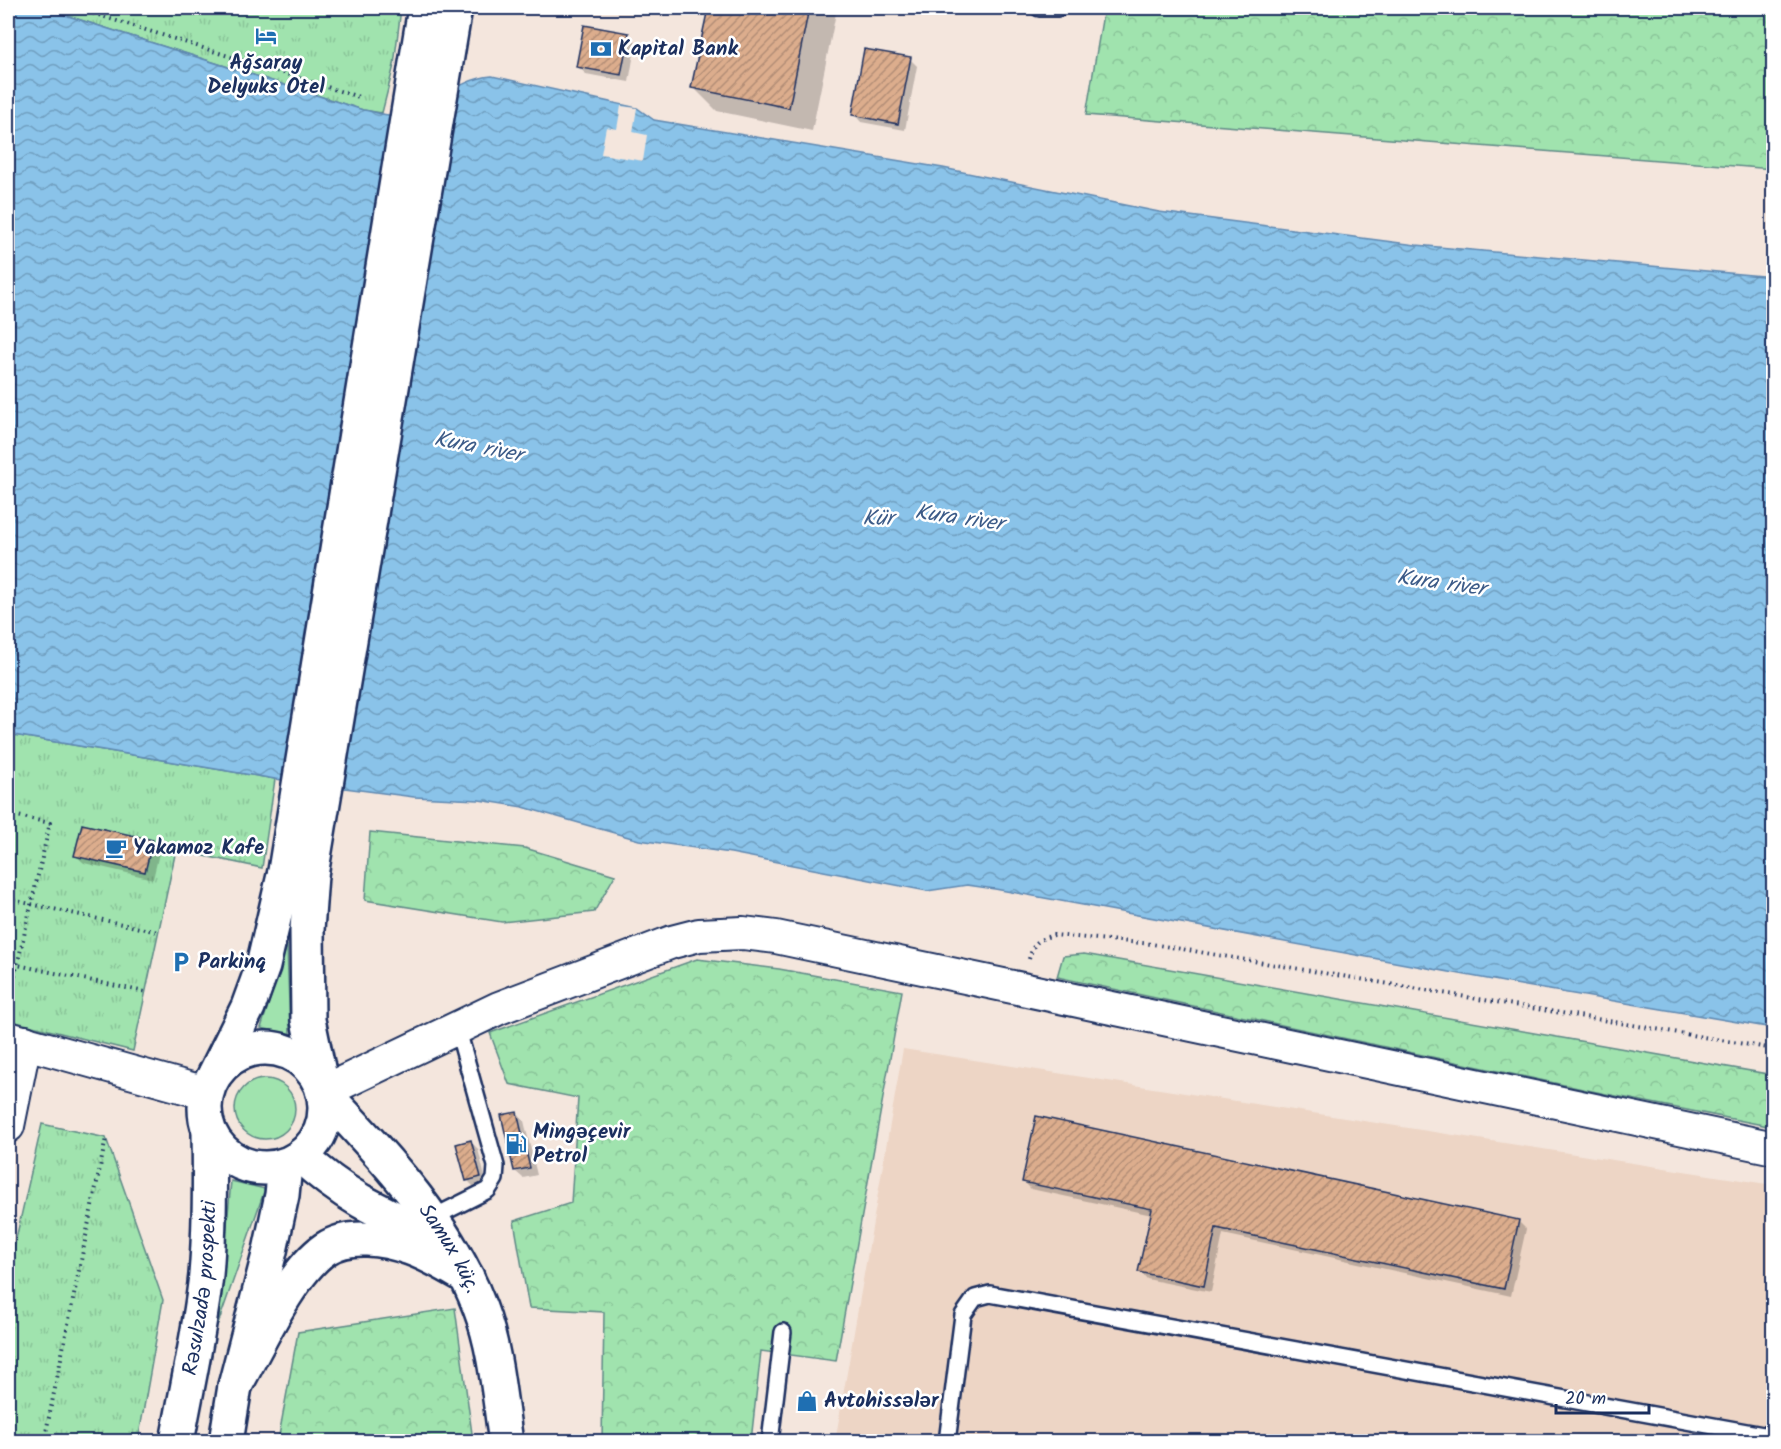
<svg xmlns="http://www.w3.org/2000/svg" width="1781" height="1449" font-family="Kalam,sans-serif">
	<style>
		.built { fill: #edd5c5 }
		.grass { fill: #a0e3ae; stroke: #5e8986; stroke-width: 1.5 }
		.forest { fill: url(#forest-crowns); stroke: #5e8986; stroke-width: 1.5 }
		.park { fill: url(#park-tufts); stroke: #5e8986; stroke-width: 1.5 }
		.water { fill: url(#water-waves); stroke: #5e88b1; stroke-width: 1.5 }
		.pier { fill: #f4e6dd }
		.shadow { fill: #0003 }
		.building { fill: url(#building-hatch); stroke: #1b2f5e; stroke-width: 1.5 }
		.lines { fill: none; stroke-linecap: round; stroke-linejoin: round }
		.service-casing { stroke: #1b2f5e; stroke-width: 20 }
		.minor-casing { stroke: #1b2f5e; stroke-width: 36 }
		.secondary-casing { stroke: #1b2f5e; stroke-width: 38 }
		.primary-casing { stroke: #1b2f5e; stroke-width: 38 }
		.path { stroke: #1b2f5e; stroke-width: 4; stroke-dasharray: 1.5 4.5; stroke-linecap: butt }
		.service { stroke: #fff; stroke-width: 15 }
		.minor { stroke: #fff; stroke-width: 32 }
		.secondary { stroke: #fff; stroke-width: 33 }
		.primary { stroke: #fff; stroke-width: 33 }
		.labels { text-anchor: middle; dominant-baseline: central; stroke-width: 5; stroke-linejoin: round; paint-order: stroke }
		.poi-label { font-size: 21px; font-weight: bold; fill: #1b2f5e; stroke: #fff; text-anchor: start }
		.street-label { font-size: 21px; fill: #1b2f5e; stroke: #fff }
		.water-label { font-size: 22px; font-style: italic; fill: #3c5b88; stroke: #fff }
	</style>
	<defs>
		<pattern id="forest-crowns" width="20" height="18" patternUnits="userSpaceOnUse" patternTransform="scale(1.5)"><rect width="20" height="18" fill="#a0e3ae"/><path d="M2 6a3 3 0 1 1 6 0M12 15a3 3 0 1 1 6 0" fill="none" stroke="#89c398"/></pattern>
		<pattern id="park-tufts" width="24" height="20" patternUnits="userSpaceOnUse" patternTransform="scale(1.5)"><rect width="24" height="20" fill="#a0e3ae"/><path d="M3 7l-1-3M5 7V3M7 7l1-3M15 17l-1-3M17 17v-4M19 17l1-3" fill="none" stroke="#89c398"/></pattern>
		<pattern id="water-waves" width="16" height="10" patternUnits="userSpaceOnUse" patternTransform="scale(1.5)"><rect width="16" height="10" fill="#8ac3e9"/><path d="M0 5q4-4 8 0t8 0" fill="none" stroke="#709fc0"/></pattern>
		<pattern id="building-hatch" width="6" height="6" patternUnits="userSpaceOnUse" patternTransform="scale(1.5)"><rect width="6" height="6" fill="#dcad8d"/><path d="M-1 1l2-2M0 6l6-6M5 7l2-2" fill="none" stroke="#b28d76"/></pattern>
	</defs>
	<rect width="100%" height="100%" fill="#f4e6dd"/>
	<filter id="ink" filterUnits="userSpaceOnUse"><feTurbulence type="fractalNoise" baseFrequency=".0167" numOctaves="2"/><feDisplacementMap in="SourceGraphic" scale="12" xChannelSelector="R" yChannelSelector="G"/><feConvolveMatrix kernelMatrix="1 2 1 2 8 2 1 2 1" color-interpolation-filters="sRGB"/></filter>
	<g filter="url(#ink)">
		<!-- built -->
		<path class="built" d="M903,1049L1773,1185V1441L835,1442Z"/>
		<!-- grass -->
		<g class="grass">
			<path d="M287,945L290,1034L261,1028Z"/>
			<circle cx="265" cy="1109" r="30"/>
			<path d="M231,1181L265,1189L218,1324Z"/>
		</g>
		<!-- forest -->
		<g class="forest">
			<path d="M1104,8H1773V169L1086,115Z"/>
			<path d="M370,832L525,848L615,875L594,912L502,922L365,900Z"/>
			<path d="M1084,954L1773,1075V1127L1606,1094L1057,977L1063,956Z"/>
			<path d="M697,959L779,969L902,991L836,1361L761,1351L751,1441H602L604,1312L529,1308L514,1221L571,1203L578,1098L509,1084L490,1033Z"/>
			<path d="M455,1308L473,1441H278L298,1332Z"/>
		</g>
		<!-- park -->
		<g class="park">
			<path d="M43,8H401L394,65L382,113L363,110Z"/>
			<path d="M8,734L275,779L262,868L176,850L133,1051L8,1020Z"/>
			<path d="M42,1124L106,1138L163,1300L138,1441H8V1274Z"/>
		</g>
		<!-- water -->
		<path class="water" d="M8,8H43L363,110C372,111 383,115 391,115C429,112 455,79 492,76L637,108L654,120L943,168L1159,212L1416,245L1773,277V1028L1526,986L995,889L967,885L927,891L731,853L639,840L523,807L479,800L414,797L275,779L8,734Z"/>
		<!-- pier -->
		<path class="pier" d="M621,106L637,108L633,132L647,135L643,161L601,154L606,127L617,129Z"/>
		<!-- shadow -->
		<g class="shadow">
			<path d="M709,8H837L812,131L717,111L693,87Z"/>
			<path d="M628,34L636,42L629,82L586,74L578,67Z"/>
			<path d="M910,59L917,66L905,130L861,122L854,114Z"/>
			<path d="M152,842L160,849L153,879L84,863L76,856Z"/>
			<path d="M517,1113L524,1121L537,1175L523,1178L515,1171Z"/>
			<path d="M470,1141L478,1149L487,1185L475,1188L467,1180Z"/>
			<path d="M1023,1181L1518,1221L1526,1229L1511,1296L1223,1234L1211,1292L1147,1279L1140,1271L1152,1215L1031,1189Z"/>
		</g>
		<!-- building -->
		<g class="building">
			<path d="M708,8H809L789,108L691,88Z"/>
			<path d="M584,25L629,33L621,75L576,67Z"/>
			<path d="M864,49L911,57L898,124L852,115Z"/>
			<path d="M82,824L153,840L145,872L74,856Z"/>
			<path d="M517,1112L530,1168L514,1171L501,1115Z"/>
			<path d="M1036,1116L1519,1220L1504,1289L1216,1228L1204,1286L1138,1272L1152,1209L1022,1182Z"/>
			<path d="M471,1140L481,1177L466,1181L456,1144Z"/>
		</g>
		<g class="lines">
			<defs>
				<g id="service">
					<path d="M1039,8H1058"/>
					<path d="M430,1219L488,1190L495,1179L496,1166L457,1027"/>
					<path d="M770,1442L783,1332"/>
					<path d="M947,1442L963,1315L975,1298L990,1294L1774,1437"/>
				</g>
				<g id="minor">
					<path d="M8,1038L206,1093"/>
					<path d="M323,1092L499,1008L672,942L699,935L743,933L776,937L1774,1148"/>
					<path d="M8,1126L25,1042"/>
				</g>
				<g id="secondary">
					<path id="s1" d="M323,1092C384,1157 448,1223 480,1308C496,1350 499,1397 506,1442"/>
					<path d="M301,1156C320,1174 339,1188 361,1201C390,1217 419,1228 443,1252"/>
				</g>
				<g id="primary">
					<circle cx="265" cy="1108" r="60"/>
					<path d="M215,1074L248,1007L263,966L285,871L425,8"/>
					<path d="M323,1092L308,1020L307,930L311,875L455,8"/>
					<path d="M235,1386C257,1347 290,1273 325,1249C349,1233 384,1239 410,1248C430,1255 448,1266 467,1277"/>
					<path id="s2" d="M177,1442C187,1386 200,1331 206,1275C210,1227 210,1180 209,1133"/>
					<path d="M226,1442L235,1386L270,1251L282,1195L285,1165"/>
				</g>
			</defs>
			<!-- service casing -->
			<use href="#service" class="service-casing"/>
			<!-- minor casing -->
			<use href="#minor" class="minor-casing"/>
			<!-- secondary casing -->
			<use href="#secondary" class="secondary-casing"/>
			<!-- primary casing -->
			<use href="#primary" class="primary-casing"/>
			<!-- path -->
			<g class="path">
				<path d="M76,8L362,98"/>
				<path d="M8,814L50,823L8,1005"/>
				<path d="M8,899L158,932"/>
				<path d="M1029,959C1034,942 1037,940 1054,935L1152,944L1774,1049"/>
				<path d="M8,963L145,992"/>
				<path d="M44,1442L106,1138"/>
			</g>
			<!-- service -->
			<use href="#service" class="service"/>
			<!-- minor -->
			<use href="#minor" class="minor"/>
			<!-- secondary -->
			<use href="#secondary" class="secondary"/>
			<!-- primary -->
			<use href="#primary" class="primary"/>
		</g>
	</g>
	<!-- icons -->
	<defs>
		<symbol id="hotel-bare" viewBox="-9 -9 18 18"><path d="M-6-4.5h1.5V1H6V5H4.5V3h-9V5H-6ZM-4 0a1.8 1.8 0 1 1 3.6 0ZM.5 0V-2.5h3Q6-2.5 6 0Z" fill="#1f6fb2" stroke="#fff" stroke-width="2.5" paint-order="stroke"/></symbol>
		<symbol id="bank-bare" viewBox="-9 -9 18 18"><path d="M-6-4H6V4H-6ZM0-2.3a2.3 2.3 0 1 0 0 4.6a2.3 2.3 0 1 0 0-4.6Z" fill="#1f6fb2" stroke="#fff" stroke-width="2.5" paint-order="stroke"/></symbol>
		<symbol id="cafe-bare" viewBox="-9 -9 18 18"><path d="M-5.5-4.5H6V0H3Q3 3.5 0 3.5H-2.5Q-5.5 3.5-5.5 0ZM3-3.2v2h1.7v-2ZM-6 4.5H4V6H-6Z" fill="#1f6fb2" stroke="#fff" stroke-width="2.5" paint-order="stroke"/></symbol>
		<symbol id="parking-bare" viewBox="-9 -9 18 18"><path d="M-3.5-5.5H1a3.5 3.5 0 0 1 0 7H-1V5.5H-3.5ZM-1-3.4V-.6H.8a1.4 1.4 0 0 0 0-2.8Z" fill="#1f6fb2" stroke="#fff" stroke-width="2.5" paint-order="stroke"/></symbol>
		<symbol id="fuel-bare" viewBox="-9 -9 18 18"><path d="M-5.5-6h7V0h2V4h1.3V-2.5L3-4.5l.8-.8L6-3V5H2.5V1h-1V6h-7ZM-4.2-4.7v3.2H.2V-4.7Z" fill="#1f6fb2" stroke="#fff" stroke-width="2.5" paint-order="stroke"/></symbol>
		<symbol id="shop-bare" viewBox="-9 -9 18 18"><path d="M-5-2.5h2.3a2.7 3.5 0 0 1 5.4 0H5L5.5 6h-11ZM-1.5-2.5h3a1.5 2.3 0 0 0-3 0Z" fill="#1f6fb2" stroke="#fff" stroke-width="2.5" paint-order="stroke"/></symbol>
	</defs>
	<g fill-rule="evenodd">
		<use href="#hotel-bare" x="251" y="21" width="30" height="30"/>
		<use href="#bank-bare" x="586" y="34" width="30" height="30"/>
		<use href="#cafe-bare" x="101" y="833" width="30" height="30"/>
		<use href="#parking-bare" x="166" y="947" width="30" height="30"/>
		<use href="#fuel-bare" x="501" y="1129" width="30" height="30"/>
		<use href="#shop-bare" x="792" y="1386" width="30" height="30"/>
	</g>
	<g class="labels">
		<!-- poi labels -->
		<g class="poi-label">
			<text x="618" y="49">Kapital Bank</text>
			<text x="266" y="63" text-anchor="middle">Ağsaray<tspan x="266" dy="24">Delyuks Otel</tspan></text>
			<text x="133" y="848">Yakamoz Kafe</text>
			<text x="198" y="962">Parkinq</text>
			<text x="533" y="1132">Mingəçevir<tspan x="533" dy="24">Petrol</tspan></text>
			<text x="824" y="1401">Avtohissələr</text>
		</g>
		<!-- street labels -->
		<g class="street-label">
			<text stroke="none"><textPath href="#s1" startOffset="202">Samux küç.</textPath></text>
			<text stroke="none"><textPath href="#s2" startOffset="156">Rəsulzadə prospekti</textPath></text>
		</g>
		<!-- water labels -->
		<g class="water-label">
			<text transform="translate(478 448) rotate(11)">Kura river</text>
			<text x="878" y="519">Kür</text>
			<text transform="translate(959 519) rotate(8)">Kura river</text>
			<text transform="translate(1441 584) rotate(8)">Kura river</text>
		</g>
	</g>
	<!-- margin -->
	<rect width="1781" height="1449" fill="none" stroke="#fff" stroke-width="30"/>
	<rect x="15" y="15" width="1751" height="1419" fill="none" stroke="#1b2f5e" stroke-width="2" filter="url(#ink)"/>
	<!-- scale -->
	<path d="M1556 1404v9h93v-9" fill="none" stroke="#1b2f5e" stroke-width="3"/>
	<text x="1565" y="1404" font-size="18" fill="#1b2f5e" stroke="#ffffff" stroke-width="4.5" paint-order="stroke">20 m</text>
</svg>
